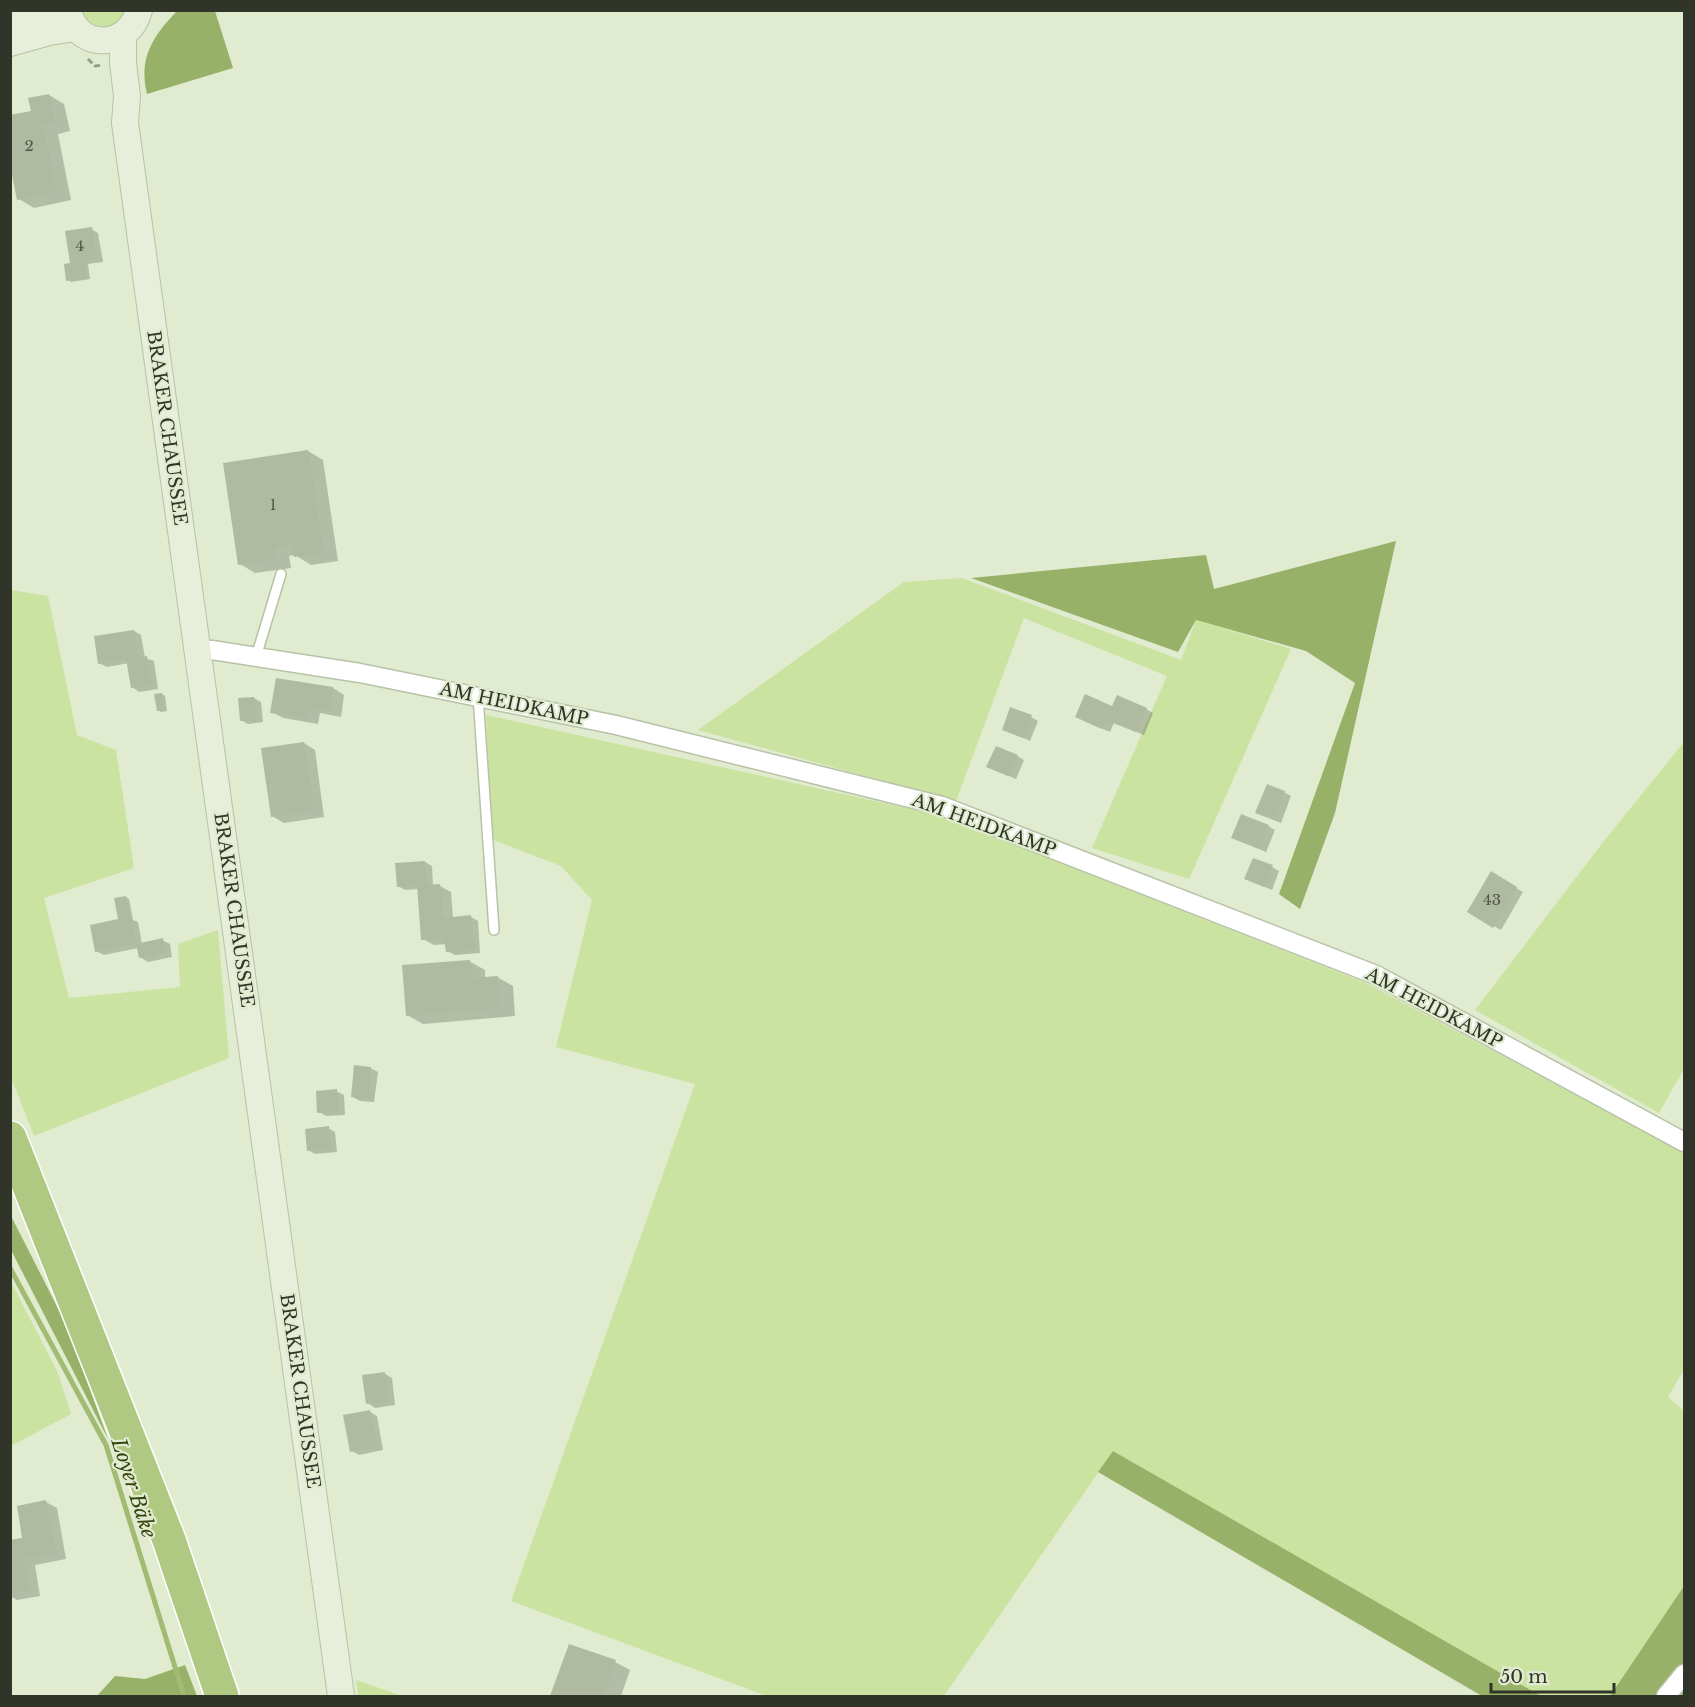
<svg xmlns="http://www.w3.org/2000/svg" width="1695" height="1707" font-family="'Libre Baskerville',serif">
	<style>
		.green { fill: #cbe3a0 }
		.forest { fill: #98b169 }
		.shadow { fill: #0003 }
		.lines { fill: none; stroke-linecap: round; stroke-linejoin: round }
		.stream { stroke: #a2bb72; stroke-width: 5 }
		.building { fill: #b0baa0 }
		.lane-casing { stroke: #b7c2a7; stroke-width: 12 }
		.street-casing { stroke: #b7c2a7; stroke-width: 21 }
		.secondary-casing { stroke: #b7c2a7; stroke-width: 28 }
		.highway-casing { stroke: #fff; stroke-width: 36 }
		.path { stroke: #959d88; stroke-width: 3; stroke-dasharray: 6 3; stroke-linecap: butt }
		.lane { stroke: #fff; stroke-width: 9 }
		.street { stroke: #fff; stroke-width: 18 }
		.secondary { stroke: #e7eeda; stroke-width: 26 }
		.highway { stroke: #afc882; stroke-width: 33 }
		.labels { text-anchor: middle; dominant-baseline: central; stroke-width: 4.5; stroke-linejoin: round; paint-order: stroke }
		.number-label { font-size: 15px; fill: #505647 }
		.street-label { font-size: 18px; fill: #303429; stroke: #e0ebcf }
		.water-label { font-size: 20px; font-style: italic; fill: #364510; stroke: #e0ebcf }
	</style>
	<rect width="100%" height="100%" fill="#e0ebcf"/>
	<!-- green -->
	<g class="green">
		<path d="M78,11H128L120,24L96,30Z"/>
		<path d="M962,578L1181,660L1196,620L1291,649L1189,879L1092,848L1167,676L1024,618L956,801L698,730L904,582Z"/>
		<path d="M11,590L48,596L77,735L116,750L134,868L44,898L69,998L180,987L178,944L218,930L229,1058L34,1136L10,1075Z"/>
		<path d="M486,715L938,815L1366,983L1684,1153V1369L1668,1397L1684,1411V1586L1610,1696H1541L1113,1451L944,1696H767L511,1601L695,1084L556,1047L592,900L561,866L491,839Z"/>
		<path d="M1684,742V1069L1659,1113L1475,1010L1604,841Z"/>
		<path d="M10,1280L58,1373L71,1414L11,1446Z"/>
		<path d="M356,1680L402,1696H358Z"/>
	</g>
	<!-- forest -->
	<g class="forest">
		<path d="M177,11H215L233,68L147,94C138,58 153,36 177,11Z"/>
		<path d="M1396,541L1335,813L1300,909L1279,894L1355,683L1306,651L1196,620L1178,652L971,578L1206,555L1214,589Z"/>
		<path d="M10,1214L68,1328L108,1439L11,1250Z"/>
		<path d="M1113,1451L1541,1696H1482L1098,1472Z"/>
		<path d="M1684,1586V1696H1610Z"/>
		<path d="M185,1665L197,1696H97L115,1676L145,1679Z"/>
	</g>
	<!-- shadow -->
	<g class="shadow">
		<path d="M49,95L64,104L70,131L58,134L71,200L34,208L19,199L33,112Z"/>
		<path d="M91,229L98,233L103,262L88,264L90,279L71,282L68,280L74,264Z"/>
		<path d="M308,451L323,460L338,561L311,565L295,555L289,556L291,568L255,573L240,564Z"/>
		<path d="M134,631L141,635L145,658L154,661L158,689L139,692L132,687L129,663L107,667L99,663Z"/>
		<path d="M333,688L344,695L341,717L320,713L318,724L283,718L272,712Z"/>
		<path d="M162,694L165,696L167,711L161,712L158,710Z"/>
		<path d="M254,698L261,702L263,722L248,724L241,720Z"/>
		<path d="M1113,708L1146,709L1153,713L1144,735L1114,723L1110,732L1084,721Z"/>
		<path d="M1031,717L1038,721L1030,741L1004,730Z"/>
		<path d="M304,743L315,750L324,817L284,823L272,816Z"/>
		<path d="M1017,756L1024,760L1016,779L995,770Z"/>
		<path d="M1284,792L1291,796L1281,823L1264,816Z"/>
		<path d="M1268,826L1275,830L1266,852L1240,841Z"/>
		<path d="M425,862L432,866L433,886H440L451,892L453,918L471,917L478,921L480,953L455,955L447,951V944L434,945L423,939L419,889L405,890L398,886Z"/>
		<path d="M1272,867L1279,871L1272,890L1246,879Z"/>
		<path d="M1491,873L1523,892L1501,930L1469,912Z"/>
		<path d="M126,897L129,899L133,920L138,922L142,944L162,940L170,944L172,957L148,962L140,957L138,948L104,955L96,951L122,920Z"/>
		<path d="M469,961L485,970V978L497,977L513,986L515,1016L423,1024L407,1015Z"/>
		<path d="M370,1068L378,1072L374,1102L360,1101L353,1097Z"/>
		<path d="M336,1091L344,1095L345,1115L326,1116L319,1112Z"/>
		<path d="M328,1128L335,1132L337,1152L315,1154L308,1150Z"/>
		<path d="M385,1374L392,1378L395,1405L375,1408L368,1403Z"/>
		<path d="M370,1412L377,1416L383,1450L359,1455L352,1451Z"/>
		<path d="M46,1502L57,1508L66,1559L35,1565L40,1596L17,1600L10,1596V1542L24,1540Z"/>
		<path d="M570,1646L615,1662L630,1670L621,1696H552Z"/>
	</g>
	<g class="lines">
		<!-- stream -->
		<path class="stream" d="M10,1268L106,1445L184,1696"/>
	</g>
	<!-- building -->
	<g class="building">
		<path d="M49,94L55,123L43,125L57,192L17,200L10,165V115L31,111L28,98Z"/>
		<path d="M92,227L96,259L85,260L87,278L66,281L64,264L70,263L65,231Z"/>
		<path d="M308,450L324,553L294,557L292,545L274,548L276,559L238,565L223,463Z"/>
		<path d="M134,630L139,657L147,656L152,685L131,688L126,659L98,664L94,636Z"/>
		<path d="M276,678L333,687L330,711L309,708L307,718L270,713Z"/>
		<path d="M162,693L165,710L157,711L154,694Z"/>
		<path d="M1085,694L1112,706L1117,695L1147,708L1136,732L1106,720L1102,729L1075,717Z"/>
		<path d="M254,697L256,719L240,721L238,698Z"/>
		<path d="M1010,707L1032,715L1023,738L1002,730Z"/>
		<path d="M304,742L314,811L271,817L261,748Z"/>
		<path d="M996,746L1018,755L1008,776L986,767Z"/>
		<path d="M1267,784L1285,791L1274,820L1255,813Z"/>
		<path d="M1241,814L1269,825L1259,849L1231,838Z"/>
		<path d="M1253,858L1273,865L1264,887L1244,879Z"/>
		<path d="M425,861L427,885L440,884L443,918L471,915L474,950L446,952L444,938L421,940L417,885L397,887L395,863Z"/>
		<path d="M1491,871L1517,887L1493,928L1467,912Z"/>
		<path d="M126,896L136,944L95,952L90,925L118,919L114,898Z"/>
		<path d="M163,938L165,953L139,958L136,944Z"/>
		<path d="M470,960L471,978L498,976L500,1008L406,1016L402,965Z"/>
		<path d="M354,1065L371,1067L368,1099L351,1097Z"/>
		<path d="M337,1089L338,1111L317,1113L316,1091Z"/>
		<path d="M329,1126L331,1148L307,1151L305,1129Z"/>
		<path d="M385,1372L389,1401L366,1404L362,1375Z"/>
		<path d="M370,1410L377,1446L350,1452L343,1415Z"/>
		<path d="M46,1500L56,1553L24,1559L30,1590L10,1593V1540L22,1538L17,1506Z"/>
		<path d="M569,1644L616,1660L603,1696H550Z"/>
	</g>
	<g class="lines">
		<defs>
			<g id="lane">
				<path d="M256,657L281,574"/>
				<path d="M478,696L494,930"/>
			</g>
			<g id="street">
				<path d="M198,652L212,650L360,673L616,725L942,806L1376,975L1684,1142"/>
				<path d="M1666,1696L1684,1674"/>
			</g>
			<g id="secondary">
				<path d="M68,10C76,51 129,50 139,10"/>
				<path d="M10,24L49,10"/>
				<path d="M123,35V63L127,96L125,123L341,1696"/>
				<path d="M10,43L49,32L76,28"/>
			</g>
			<path id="highway" d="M10,1138L169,1540L222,1696"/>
		</defs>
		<!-- lane casing -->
		<use href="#lane" class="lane-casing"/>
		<!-- street casing -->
		<use href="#street" class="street-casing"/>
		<!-- secondary casing -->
		<use href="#secondary" class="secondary-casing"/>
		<!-- highway casing -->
		<use href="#highway" class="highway-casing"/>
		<!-- path -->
		<path class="path" d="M88,59L95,66L103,65"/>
		<!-- lane -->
		<use href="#lane" class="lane"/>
		<!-- street -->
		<use href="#street" class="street"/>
		<!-- secondary -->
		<use href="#secondary" class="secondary"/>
		<!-- highway -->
		<use href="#highway" class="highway"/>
	</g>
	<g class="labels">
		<!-- number labels -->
		<g class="number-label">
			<text x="29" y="145">2</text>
			<text x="80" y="245">4</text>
			<text x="273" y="504">1</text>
			<text x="1492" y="899">43</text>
		</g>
		<!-- street labels -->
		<g class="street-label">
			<text transform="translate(167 428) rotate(82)">BRAKER CHAUSSEE</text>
			<text transform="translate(514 704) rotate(12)">AM HEIDKAMP</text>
			<text transform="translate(984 825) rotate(20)">AM HEIDKAMP</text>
			<text transform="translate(234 910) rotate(82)">BRAKER CHAUSSEE</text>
			<text transform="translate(1434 1008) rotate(28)">AM HEIDKAMP</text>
			<text transform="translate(300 1391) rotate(82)">BRAKER CHAUSSEE</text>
		</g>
		<!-- water labels -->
		<g class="water-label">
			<text transform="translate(134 1488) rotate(72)">Loyer Bäke</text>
		</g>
	</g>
	<!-- border -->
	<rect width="1695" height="1707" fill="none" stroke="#303429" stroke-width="24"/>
	<!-- scale -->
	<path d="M1491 1683v9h123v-9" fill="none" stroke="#303429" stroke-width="3"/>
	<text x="1500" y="1683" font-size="18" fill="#303429" stroke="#e0ebcf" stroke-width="4.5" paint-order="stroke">50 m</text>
</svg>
